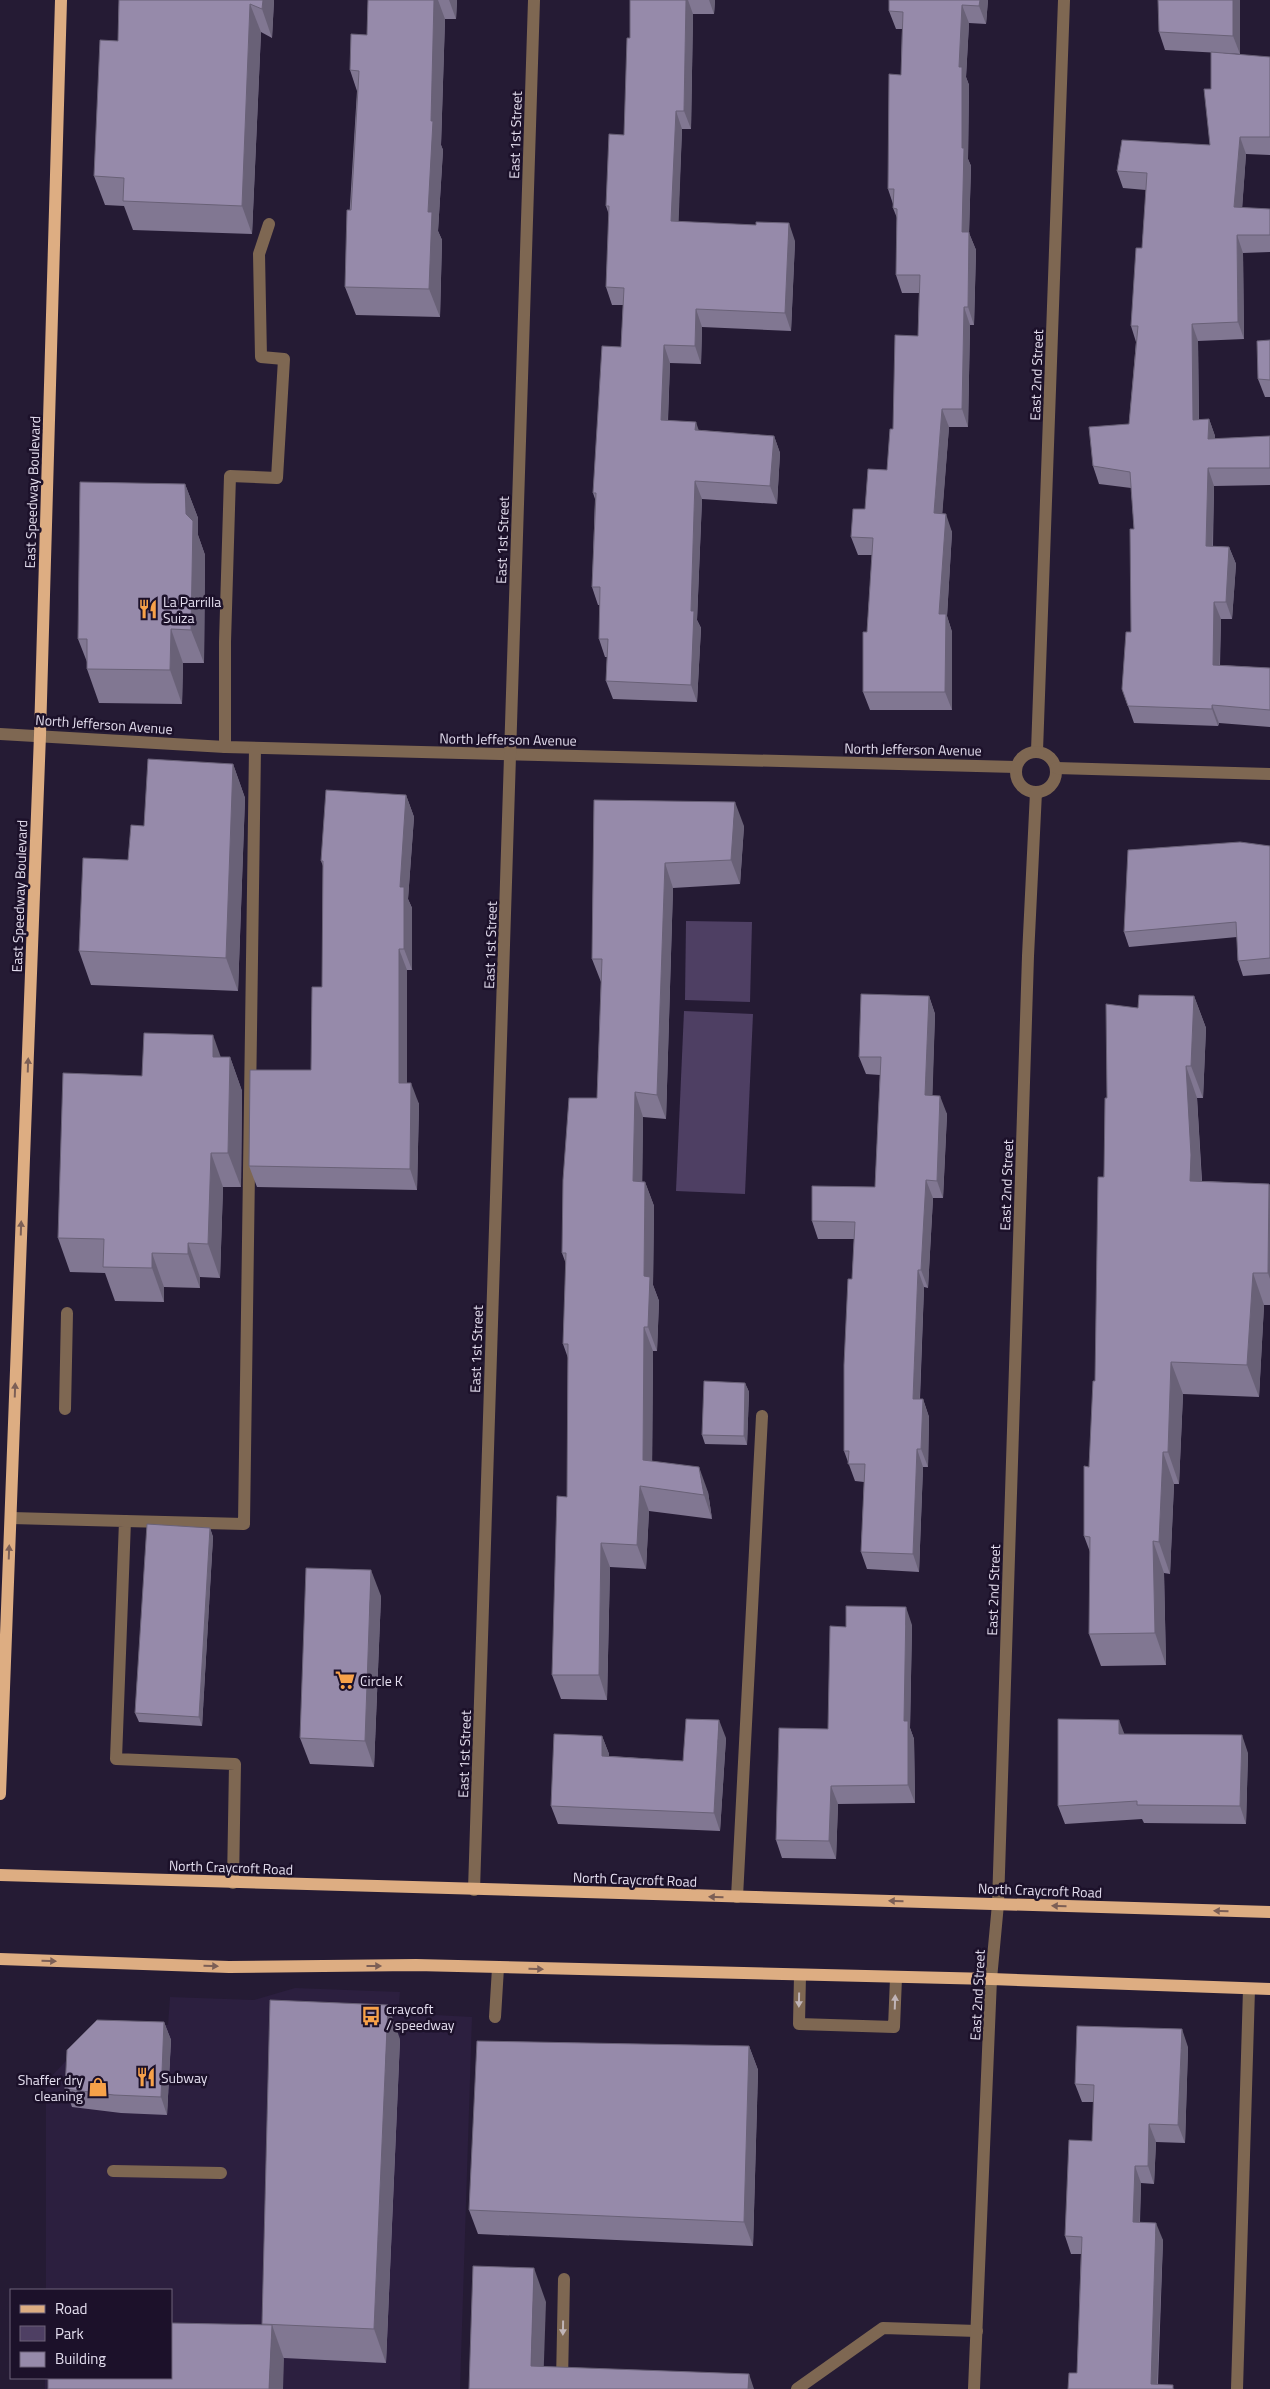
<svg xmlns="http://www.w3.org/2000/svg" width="1270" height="2389" font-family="'Titillium Web',sans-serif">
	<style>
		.built { fill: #2c1f3f }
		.green { fill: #4e3f63 }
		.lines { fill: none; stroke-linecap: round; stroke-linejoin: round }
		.minor { stroke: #7e6752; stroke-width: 12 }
		.major { stroke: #ddad82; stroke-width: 12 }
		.wall { fill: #817792 }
		.shaded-wall { fill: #696177 }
		.building { fill: #968aaa; stroke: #696177 }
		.oneway { fill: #7c5f56 }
		.oneway2 { fill: #c0b4b7 }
		.labels { text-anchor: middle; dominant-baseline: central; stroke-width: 5; stroke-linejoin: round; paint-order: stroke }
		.street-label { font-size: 14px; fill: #e3ddee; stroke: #1c112a }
		.poi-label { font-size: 14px; fill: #e3ddee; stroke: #1c112a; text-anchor: start }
	</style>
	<rect width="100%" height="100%" fill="#251b34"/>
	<!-- built -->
	<path class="built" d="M295,1988L400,1992L398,2013L472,2017L460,2389H45V2378H171V2290H46V2082L102,2023L168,2025L170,1997L254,2000Z"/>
	<!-- green -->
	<g class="green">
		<path d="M686,921L752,922L750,1002L685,1000Z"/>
		<path d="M684,1011L753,1014L745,1194L676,1191Z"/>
	</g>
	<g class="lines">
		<!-- minor -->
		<g class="minor">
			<path d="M0,734L225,747L1016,767"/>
			<path d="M225,747V642L230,476L277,478L284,359L261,357L259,254L269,224"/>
			<path d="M1037,751L1064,0"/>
			<circle cx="1036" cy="772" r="20"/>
			<path d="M1056,768L1270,774"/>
			<path d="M65,1409L67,1313"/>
			<path d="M11,1518L125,1521L116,1759L235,1764L233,1883"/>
			<path d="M125,1521L244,1524L255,748"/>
			<path d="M474,1890L534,0"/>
			<path d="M737,1897L762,1416"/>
			<path d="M800,1975L799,2024L894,2027L896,1978"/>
			<path d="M495,2017L498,1968"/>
			<path d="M113,2171L221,2173"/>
			<path d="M562,2382L564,2279"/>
			<path d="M797,2389L883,2328L977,2331"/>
			<path d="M974,2389L991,1979L998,1904L1028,956L1036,792"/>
			<path d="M1237,2389L1249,1989"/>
		</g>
		<!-- major -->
		<g class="major">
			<path d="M0,1794L40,735L61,0"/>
			<path d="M0,1875L1270,1912"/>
			<path d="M0,1959L229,1967L416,1965L991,1979L1270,1989"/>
		</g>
	</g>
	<!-- wall -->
	<g class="wall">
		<path d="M119,0H274L272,38L261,32L252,234L133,230L124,206L105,205L94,176L118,41Z"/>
		<path d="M368,0H457L456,19H445L441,145L443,150L438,231L442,240L440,317L356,315L345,287L357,91L350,70L367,35Z"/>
		<path d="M630,0H715L714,14H693L691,129H682L678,222L795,241L791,331L702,327L701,364L670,363L668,421L698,430L774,436L780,453L777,504L702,499L697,620L701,628L697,702L613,699L606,681L607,657H605L599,639L600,605H598L592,587L595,499L593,493L621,347L623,305H612L606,287L609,215L606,206L624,135L630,38Z"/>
		<path d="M889,0H988L986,24L969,23L966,77L969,85L968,159L971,166L969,233L976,250L974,325H970L968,427H949L942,514L952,532L947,616L952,632V710H870L863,692L872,555H858L851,537L865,509L887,470L893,429L918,336L919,293H902L896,275L897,218L893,208V204L888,189L901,75L902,29H896L889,11Z"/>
		<path d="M1240,0V54L1165,50L1159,32Z"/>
		<path d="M1270,57V155L1246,154L1242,208L1270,209V252L1243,253L1244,339L1198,341L1199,420L1209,419L1215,436V439L1270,436V485L1214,486L1213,546L1229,547L1236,564L1232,619H1221L1220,665L1270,668V727L1219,723L1218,726L1134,723L1122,689L1131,632L1134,529L1131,488L1099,484L1093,466L1129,424L1136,342L1131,326L1142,248L1146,190L1123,188L1117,171L1210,145L1211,89Z"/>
		<path d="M1270,340V397H1265L1258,379Z"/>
		<path d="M185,484L198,518V535L205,555L204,663H183L182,704L99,703L87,669V662L78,639Z"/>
		<path d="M233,764L245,798L238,991L91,985L79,951L128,860L144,826Z"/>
		<path d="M406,795L414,817L408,899L412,908V970H407V1083L419,1104L417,1190L257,1187L249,1166L311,1070L322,987L323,866L321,861Z"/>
		<path d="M594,800L744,826L740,884L673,888L666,1119L643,1117L642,1182H645L654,1206L653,1285L659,1301L657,1351H653L652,1461L708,1492L712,1519L649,1511L646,1569L610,1567L607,1700L561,1699L552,1675L567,1497L568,1358L563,1344L566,1264L562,1253L597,1098L601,982L592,959Z"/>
		<path d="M1270,846V974L1243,976L1238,961L1237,937L1129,947L1124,932Z"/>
		<path d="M929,996L935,1014L932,1096L947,1114L943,1198H933L928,1288L924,1287L920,1399H923L929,1417L928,1467H923L919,1572L867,1569L861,1552L864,1482L855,1481L844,1451L854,1239H818L812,1221L875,1187L880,1075L866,1074L859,1057Z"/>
		<path d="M1194,996L1206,1028L1203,1098H1197L1202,1181L1269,1184L1270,1186V1305H1264L1259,1397L1183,1394L1179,1484H1174L1170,1574L1164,1573L1166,1665L1101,1666L1089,1634L1090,1552L1084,1536L1095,1381L1107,1098Z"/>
		<path d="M221,1057H230L242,1091L241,1187H223L220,1278L200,1277V1288L164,1287V1302L115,1301L105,1273L70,1272L58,1238L142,1076Z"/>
		<path d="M745,1383L749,1392L747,1445L705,1444L702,1435Z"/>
		<path d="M210,1528L213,1537L202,1726L139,1722L135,1713Z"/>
		<path d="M381,1596L374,1767L310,1764L300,1738Z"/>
		<path d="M912,1625L910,1728L914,1739L915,1803L838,1804L836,1859L782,1858L776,1840L828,1729L846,1627Z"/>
		<path d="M1124,1734L1248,1753L1246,1824L1144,1823L1142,1819L1065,1824L1058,1806Z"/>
		<path d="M602,1736L609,1754V1756L683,1761L726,1738L720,1831L558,1824L551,1806Z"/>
		<path d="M164,2022L171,2040L167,2115L121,2113L72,2107L65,2089Z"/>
		<path d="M400,2039L386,2363L284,2358V2359L262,2324Z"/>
		<path d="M749,2046L758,2070L753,2246L478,2234L469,2210Z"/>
		<path d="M1188,2047L1185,2143L1156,2142L1154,2184L1141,2183L1140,2222L1163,2240L1158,2384L1175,2389L1077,2373L1081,2254H1071L1065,2236L1092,2141L1094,2102H1082L1075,2084Z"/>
	</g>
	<!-- shaded-wall -->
	<g class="shaded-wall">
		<path d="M263,0H274L272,38L262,9Z"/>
		<path d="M434,0H438L445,19L441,145L443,150L438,231L442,240L440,317L429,289L428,212Z"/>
		<path d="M449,0H457L456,19Z"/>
		<path d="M686,0H688L693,14L691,129L684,111Z"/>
		<path d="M709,0H715L714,14Z"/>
		<path d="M980,0H988L986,24L979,6Z"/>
		<path d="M1233,0H1240V54L1233,36Z"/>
		<path d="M250,4L261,32L252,234L242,206Z"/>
		<path d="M962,5L969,23L966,77L969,85L968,159L971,166L969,233L976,250L974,325L968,307L962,232V148L959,67Z"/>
		<path d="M676,111L682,129L678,239L671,221Z"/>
		<path d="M1240,137L1246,154L1241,224L1234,207Z"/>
		<path d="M789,223L795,241L791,331L785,313Z"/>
		<path d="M1237,235L1243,253L1244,339L1238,322Z"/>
		<path d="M964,307L970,325L968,427L962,409Z"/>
		<path d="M696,309L702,327L701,364L695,346Z"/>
		<path d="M1192,324L1198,341L1199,437L1193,420Z"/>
		<path d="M664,345L670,363L667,438L661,420Z"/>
		<path d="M942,409L949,427L941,531L934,513Z"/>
		<path d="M1209,419L1215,436V457L1208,439Z"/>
		<path d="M696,422L702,440L695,430Z"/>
		<path d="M774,436L780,453L777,504L770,486Z"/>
		<path d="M1208,468L1214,486L1212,563L1206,546Z"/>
		<path d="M695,481L702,499L697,620L701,628L697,702L691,685V611Z"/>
		<path d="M185,484L198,518V535L205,555L204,663L191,630L186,514Z"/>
		<path d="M946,514L952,532L947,616L952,632V710L945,692L939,614Z"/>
		<path d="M1229,547L1236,564L1232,619L1226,602Z"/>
		<path d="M1214,602L1221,619L1219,682L1213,665Z"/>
		<path d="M171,629L183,663L182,704L170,670Z"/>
		<path d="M1212,705L1219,723L1218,726L1212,709Z"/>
		<path d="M233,764L245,798L238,991L226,958Z"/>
		<path d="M406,795L414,817L408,899L412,908V970L404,949L400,887Z"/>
		<path d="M735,802L744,826L740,884L731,860Z"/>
		<path d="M665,863L673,888L666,1119L657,1095Z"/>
		<path d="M399,949L407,970V1104L399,1083Z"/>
		<path d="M929,996L935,1014L932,1113L925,1095Z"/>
		<path d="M1194,996L1206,1028L1203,1098L1191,1066Z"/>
		<path d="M213,1035L225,1069L213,1057Z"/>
		<path d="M230,1057L242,1091L241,1187L228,1153Z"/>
		<path d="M1186,1066L1197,1098L1202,1187L1190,1181Z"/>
		<path d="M411,1083L419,1104L417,1190L410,1169Z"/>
		<path d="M635,1092L643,1117L642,1206L633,1181Z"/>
		<path d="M940,1096L947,1114L943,1198L937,1181Z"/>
		<path d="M211,1153L223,1187L220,1278L208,1244Z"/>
		<path d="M926,1180L933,1198L928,1288L921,1270Z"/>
		<path d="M645,1182L654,1206L653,1285L659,1301L657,1351L648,1327L644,1276Z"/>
		<path d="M1269,1184L1270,1186V1279L1268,1273Z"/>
		<path d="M188,1243L200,1277V1288L188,1254Z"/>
		<path d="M152,1253L164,1287V1302L152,1268Z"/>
		<path d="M918,1270L924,1287L919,1417L913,1399Z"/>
		<path d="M1253,1273L1264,1305L1259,1397L1247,1365Z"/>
		<path d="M644,1327L653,1351L652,1484L643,1460Z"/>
		<path d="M1171,1362L1183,1394L1179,1484L1168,1452Z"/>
		<path d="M745,1383L749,1392L747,1445L744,1436Z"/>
		<path d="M923,1399L929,1417L928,1467L921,1449Z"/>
		<path d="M917,1449L923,1467L919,1572L913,1554Z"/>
		<path d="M1163,1452L1174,1484L1170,1574L1159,1542Z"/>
		<path d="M699,1467L708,1492L712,1519L704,1495Z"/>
		<path d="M640,1486L649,1511L646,1569L637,1545Z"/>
		<path d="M210,1528L213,1537L202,1726L199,1717Z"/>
		<path d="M1153,1541L1164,1573L1166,1665L1155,1633Z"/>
		<path d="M601,1543L610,1567L607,1700L599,1675Z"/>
		<path d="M371,1570L381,1596L374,1767L365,1741Z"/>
		<path d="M906,1607L912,1625L910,1728L914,1739L915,1803L908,1785L904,1721Z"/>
		<path d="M719,1720L726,1738L720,1831L714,1813Z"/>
		<path d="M1119,1720L1126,1738L1119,1734Z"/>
		<path d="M1242,1735L1248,1753L1246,1824L1240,1806Z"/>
		<path d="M602,1736L609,1754L608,1774L602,1756Z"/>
		<path d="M831,1786L838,1804L836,1859L829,1841Z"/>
		<path d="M388,2005L400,2039L386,2363L374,2329Z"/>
		<path d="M164,2022L171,2040L167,2115L161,2097Z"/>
		<path d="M1182,2029L1188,2047L1185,2143L1178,2125Z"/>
		<path d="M749,2046L758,2070L753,2246L744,2222Z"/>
		<path d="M1149,2124L1156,2142L1154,2184L1148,2166Z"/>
		<path d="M1135,2166L1141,2183L1139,2239L1133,2222Z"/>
		<path d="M1156,2223L1163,2240L1157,2389L1151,2384Z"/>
		<path d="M534,2268L546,2302L543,2389L531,2366Z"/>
		<path d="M272,2325L284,2359L283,2389H269Z"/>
		<path d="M749,2374L754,2389H748Z"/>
	</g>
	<!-- building -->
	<g class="building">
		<path d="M119,0H263L262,9L250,4L242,206L123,201L124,178L94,176L100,40L118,41Z"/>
		<path d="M368,0H434L431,121H433L428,212H432L429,289L345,287L347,210H351L359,71L350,70L351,34L367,35Z"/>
		<path d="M630,0H686L684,111H676L671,221L756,225V222L789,223L785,313L696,309L695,346L664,345L661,420L696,422L695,430L774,436L770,486L695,481L691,611H694L691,685L606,681L608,639H599L600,587H592L596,493H593L602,346L621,347L624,288L606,287L609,206H606L609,134L624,135L627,38H630Z"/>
		<path d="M889,0H980L979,6L962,5L959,67H962V148H964L962,232H969L968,307H964L962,409H942L934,513L946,514L939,614H946L945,692H863V632H867L873,538L851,537L853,509H865L868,469L887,470L890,429H893L895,335L918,336L920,275H896L897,209L893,208L894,189H888L889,74L901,75L903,12L889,11Z"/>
		<path d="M1158,0H1233V36L1159,32Z"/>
		<path d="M1211,52L1270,57V137H1240L1234,207L1270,209V235H1237L1238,322L1192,324L1193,420L1209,419L1208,439L1270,436V468H1208L1206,546L1229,547L1226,602H1214L1213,665L1270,668V710L1212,705V709L1128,706L1122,689L1126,632H1131L1130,529H1134L1130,472L1093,466L1089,427L1129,424L1138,326H1131L1136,248H1142L1147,173L1117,171L1122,140L1210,145L1204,89H1211Z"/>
		<path d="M1270,340V380L1258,379L1257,341Z"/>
		<path d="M80,482L185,484L186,514L193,521L191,630L171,629L170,670L87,669V639H78Z"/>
		<path d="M148,759L233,764L226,958L79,951L83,858L128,860L131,825L144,826Z"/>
		<path d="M326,790L406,795L400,887H404V949H399V1083H411L410,1169L249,1166L250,1070H311L312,987H322L323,861H321Z"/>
		<path d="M594,800L735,802L731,860L665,863L657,1095L635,1092L633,1181L645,1182L644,1276L650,1277L648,1327H644L643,1460L699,1467L704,1495L640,1486L637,1545L601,1543L599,1675H552L557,1496L567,1497L568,1344H563L566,1253H562L563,1180L569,1098H597L602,959H592Z"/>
		<path d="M1240,842L1270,846V958L1238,961L1236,922L1124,932L1128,850Z"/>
		<path d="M861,994L929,996L925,1095L940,1096L937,1181L926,1180L921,1270H918L913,1399H923L921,1449H917L913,1554L861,1552L865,1464H848L849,1451H844V1365L848,1279H852L855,1222L812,1221V1186L875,1187L881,1057H859Z"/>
		<path d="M1139,995L1194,996L1191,1066H1186L1191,1155L1190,1181L1269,1184L1268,1273H1253L1247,1365L1171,1362L1168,1452H1163L1159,1542L1153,1541L1155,1633L1089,1634L1090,1537L1084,1536V1466L1089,1467L1093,1381H1095L1098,1177H1104L1105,1098H1107L1106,1004L1138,1008Z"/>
		<path d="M144,1033L213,1035V1057H230L228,1153H211L208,1244L188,1243V1254L152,1253V1268L103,1267L104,1239L58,1238L63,1073L142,1076Z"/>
		<path d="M704,1381L745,1383L744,1436L702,1435Z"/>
		<path d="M147,1524L210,1528L199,1717L135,1713Z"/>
		<path d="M306,1568L371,1570L365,1741L300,1738Z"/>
		<path d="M846,1606L906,1607L904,1721H908V1785L831,1786L829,1841L776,1840L779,1728L828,1729L830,1626L846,1627Z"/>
		<path d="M686,1719L719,1720L714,1813L551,1806L554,1734L602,1736V1756L683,1761Z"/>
		<path d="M1058,1719L1119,1720V1734L1242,1735L1240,1806L1137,1805V1801L1058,1806Z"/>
		<path d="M270,2000L388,2005L374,2329L262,2324Z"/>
		<path d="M97,2020L164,2022L161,2097L114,2095L65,2089L67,2050Z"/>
		<path d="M1077,2026L1182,2029L1178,2125L1149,2124L1148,2166H1135L1133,2222L1156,2223L1151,2384L1173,2385V2389H1068L1069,2373H1077L1082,2237L1065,2236L1069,2140L1092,2141L1094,2085L1075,2084Z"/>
		<path d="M477,2041L749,2046L744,2222L469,2210Z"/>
		<path d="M473,2266L534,2268L531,2366L749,2374L748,2389H469Z"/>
		<path d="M171,2323L272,2325L269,2389H48V2378H171Z"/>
	</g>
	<!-- one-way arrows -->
	<defs><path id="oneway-solid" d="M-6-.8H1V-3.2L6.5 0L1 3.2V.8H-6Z" transform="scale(1.25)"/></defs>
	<g class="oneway">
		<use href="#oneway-solid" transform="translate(28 1065) rotate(-88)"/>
		<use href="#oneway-solid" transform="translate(21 1228) rotate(-88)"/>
		<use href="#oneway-solid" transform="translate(15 1390) rotate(-88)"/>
		<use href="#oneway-solid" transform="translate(9 1552) rotate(-88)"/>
		<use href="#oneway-solid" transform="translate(716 1897) rotate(-178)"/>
		<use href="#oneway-solid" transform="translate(896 1901) rotate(-179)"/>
		<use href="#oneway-solid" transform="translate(1059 1906) rotate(-178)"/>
		<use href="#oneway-solid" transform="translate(1221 1911) rotate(-178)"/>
		<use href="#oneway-solid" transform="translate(49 1961) rotate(2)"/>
		<use href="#oneway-solid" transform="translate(211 1966) rotate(2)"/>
		<use href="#oneway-solid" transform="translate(374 1966)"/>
		<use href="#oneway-solid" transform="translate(536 1969) rotate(1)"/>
	</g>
	<g class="oneway2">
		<use href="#oneway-solid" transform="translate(799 2000) rotate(91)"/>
		<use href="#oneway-solid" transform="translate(895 2002) rotate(-88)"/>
		<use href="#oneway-solid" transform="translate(563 2328) rotate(91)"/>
	</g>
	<!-- icons -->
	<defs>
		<symbol id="restaurant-bare" viewBox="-9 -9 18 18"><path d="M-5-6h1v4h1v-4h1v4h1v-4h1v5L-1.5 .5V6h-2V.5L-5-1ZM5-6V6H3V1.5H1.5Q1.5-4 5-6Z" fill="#f7a149" stroke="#1c112a" stroke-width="2.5" paint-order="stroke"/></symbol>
		<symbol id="supermarket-bare" viewBox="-9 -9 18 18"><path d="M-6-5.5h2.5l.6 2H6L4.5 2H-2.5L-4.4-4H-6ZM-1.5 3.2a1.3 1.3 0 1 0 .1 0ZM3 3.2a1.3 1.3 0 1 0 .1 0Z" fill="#f7a149" stroke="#1c112a" stroke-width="2.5" paint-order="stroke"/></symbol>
		<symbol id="bus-bare" viewBox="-9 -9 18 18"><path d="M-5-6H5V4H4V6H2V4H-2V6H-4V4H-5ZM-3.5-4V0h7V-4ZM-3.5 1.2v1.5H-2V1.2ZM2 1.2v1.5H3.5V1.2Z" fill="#f7a149" stroke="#1c112a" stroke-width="2.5" paint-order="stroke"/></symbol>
		<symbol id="shop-bare" viewBox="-9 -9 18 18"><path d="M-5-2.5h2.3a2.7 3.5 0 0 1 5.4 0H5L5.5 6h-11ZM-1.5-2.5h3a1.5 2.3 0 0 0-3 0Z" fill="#f7a149" stroke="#1c112a" stroke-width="2.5" paint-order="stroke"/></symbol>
	</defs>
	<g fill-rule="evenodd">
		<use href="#restaurant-bare" x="134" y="595" width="28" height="28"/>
		<use href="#supermarket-bare" x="331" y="1666" width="28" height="28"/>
		<use href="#bus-bare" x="357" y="2002" width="28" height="28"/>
		<use href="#restaurant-bare" x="132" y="2063" width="28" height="28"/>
		<use href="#shop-bare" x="84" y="2073" width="28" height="28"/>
	</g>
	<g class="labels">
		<!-- street labels -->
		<g class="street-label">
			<text transform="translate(515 135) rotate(-88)">East 1st Street</text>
			<text transform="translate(1036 375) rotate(-88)">East 2nd Street</text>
			<text transform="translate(32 492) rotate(-88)">East Speedway Boulevard</text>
			<text transform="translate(502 540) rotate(-88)">East 1st Street</text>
			<text transform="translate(104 724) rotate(4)">North Jefferson Avenue</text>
			<text transform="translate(508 739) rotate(1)">North Jefferson Avenue</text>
			<text transform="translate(913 749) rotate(1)">North Jefferson Avenue</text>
			<text transform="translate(19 896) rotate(-88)">East Speedway Boulevard</text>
			<text transform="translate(490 945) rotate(-88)">East 1st Street</text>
			<text transform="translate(1006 1185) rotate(-88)">East 2nd Street</text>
			<text transform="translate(476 1349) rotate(-88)">East 1st Street</text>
			<text transform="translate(993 1590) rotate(-88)">East 2nd Street</text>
			<text transform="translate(464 1754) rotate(-88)">East 1st Street</text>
			<text transform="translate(231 1867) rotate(2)">North Craycroft Road</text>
			<text transform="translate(635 1879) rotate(2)">North Craycroft Road</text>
			<text transform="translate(1040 1890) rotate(2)">North Craycroft Road</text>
			<text transform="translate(977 1995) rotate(-87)">East 2nd Street</text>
		</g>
		<!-- poi labels -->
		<g class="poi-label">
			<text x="163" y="601">La Parrilla<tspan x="163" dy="16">Suiza</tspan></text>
			<text x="360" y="1680">Circle K</text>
			<text x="386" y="2008">craycoft<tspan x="386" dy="16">/ speedway</tspan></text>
			<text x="161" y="2077">Subway</text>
			<text x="83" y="2079" text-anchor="end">Shaffer dry<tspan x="83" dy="16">cleaning</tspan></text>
		</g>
	</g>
	<!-- legend -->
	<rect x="10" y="2289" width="162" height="90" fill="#1c112a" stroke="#6c6378"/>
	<rect x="20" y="2305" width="25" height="8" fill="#ddad82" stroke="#6c6378"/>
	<text x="55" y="2314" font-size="15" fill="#e3ddee">Road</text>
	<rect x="20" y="2326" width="25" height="15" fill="#4e3f63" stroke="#6c6378"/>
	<text x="55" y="2339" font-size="15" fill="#e3ddee">Park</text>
	<rect x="20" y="2352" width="25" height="15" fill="#968aaa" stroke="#6c6378"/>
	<text x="55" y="2364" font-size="15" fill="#e3ddee">Building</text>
</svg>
